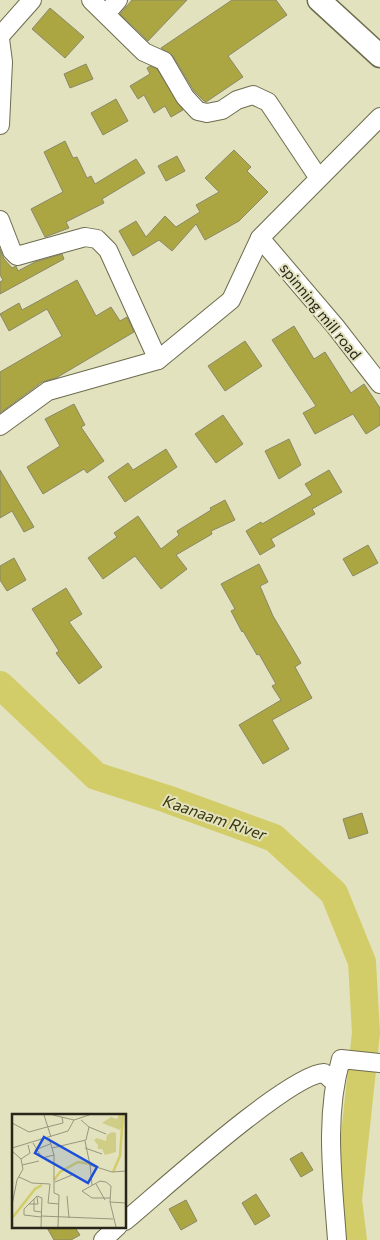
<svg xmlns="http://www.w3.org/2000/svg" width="380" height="1240" font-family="Commissioner,sans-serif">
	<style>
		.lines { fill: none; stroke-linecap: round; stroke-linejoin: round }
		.river { stroke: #d2cd69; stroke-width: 28 }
		.building { fill: #aba641; stroke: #8a8969 }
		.minor-casing { stroke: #6d6c4d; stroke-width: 20 }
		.tertiary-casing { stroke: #6d6c4d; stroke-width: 25 }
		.minor { stroke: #fff; stroke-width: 18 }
		.tertiary { stroke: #fff; stroke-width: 22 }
		.labels { text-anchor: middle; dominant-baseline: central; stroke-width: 4; stroke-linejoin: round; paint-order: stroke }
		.street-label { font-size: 15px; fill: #272619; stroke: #e3e2bf }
		.water-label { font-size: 16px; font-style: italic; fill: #38360a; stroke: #e3e2bf }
		.inset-river { fill: none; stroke: #d2cd69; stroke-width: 2.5 }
		.inset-road { fill: none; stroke: #98977d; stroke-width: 1 }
		.view { fill: #1d4ed8; fill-opacity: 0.15; stroke: #1d4ed8; stroke-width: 2.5 }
		.inset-edge { fill: none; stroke: #272619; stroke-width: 2.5 }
	</style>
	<rect width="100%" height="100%" fill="#e3e2bf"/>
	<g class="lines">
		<!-- river -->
		<path class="river" d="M0,685L96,776L167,799L274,838L334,893L362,962L366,1033L348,1200L353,1240"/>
	</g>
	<!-- building -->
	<g class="building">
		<path d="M132,0H187L148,41L120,14Z"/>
		<path d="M232,0H276L287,15L228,56L243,77L206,102L204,101L194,91L173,56L161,48Z"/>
		<path d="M50,8L84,37L65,58L32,29Z"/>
		<path d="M86,64L93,79L70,88L64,74Z"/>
		<path d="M150,66L157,69L183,110L171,117L165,106L154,113L144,95L138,99L130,86L150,74L147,68Z"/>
		<path d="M116,99L128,121L103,135L91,113Z"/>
		<path d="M65,141L73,158L77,157L87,178L91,176L95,184L136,159L145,173L102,199L104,203L66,222L69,228L45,237L31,209L63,192L44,152Z"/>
		<path d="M234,150L251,167L247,171L268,192L239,221L205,240L196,224L172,251L159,240L133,256L119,231L136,221L146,237L165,216L176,227L200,212L196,205L219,192L205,178Z"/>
		<path d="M177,156L185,171L166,181L158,166Z"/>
		<path d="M0,249L4,259L12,268L16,266L18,271L35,262L62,254L64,259L0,294V282L3,280L0,275Z"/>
		<path d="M77,280L96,316L111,307L120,321L127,317L134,332L56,378L42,382L0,413V372L62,336L47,309L9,331L0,314L19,303L22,310Z"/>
		<path d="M294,326L314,359L325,352L351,393L364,384L380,408V425L366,434L353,414L315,434L303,413L316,406L272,340Z"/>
		<path d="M245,341L262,366L225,391L208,366Z"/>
		<path d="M74,404L85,425L81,427L104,461L87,473L84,469L43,494L27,467L60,446L45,419Z"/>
		<path d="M223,415L243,444L216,463L195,434Z"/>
		<path d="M289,439L301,465L279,479L265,451Z"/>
		<path d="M166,449L177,467L125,502L108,477L128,463L133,470Z"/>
		<path d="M0,470L34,527L24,532L12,511L0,518Z"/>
		<path d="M329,470L342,492L312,509L315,514L271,539L275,546L260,555L246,531L261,522L262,524L312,495L305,484Z"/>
		<path d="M225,500L235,520L211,531L212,534L176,555L187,569L161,589L135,556L103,579L88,558L117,537L114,533L138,516L161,549L179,535L177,531L211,510L210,508Z"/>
		<path d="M368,545L378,563L353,576L343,559Z"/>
		<path d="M14,558L26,580L7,591L0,580V566Z"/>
		<path d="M259,564L268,582L260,586L273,616L301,663L295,667L312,698L272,720L289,749L263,764L239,725L281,700L272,686L276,684L259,654L257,655L243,631L242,632L231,611L235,609L221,584Z"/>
		<path d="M66,588L82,614L69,622L102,667L79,684L56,653L59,651L32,609Z"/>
		<path d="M362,813L368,833L349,839L343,819Z"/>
		<path d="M302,1152L313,1170L301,1177L290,1159Z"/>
		<path d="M256,1194L270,1216L255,1225L242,1203Z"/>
		<path d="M186,1200L197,1221L181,1230L169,1209Z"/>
		<path d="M46,1226H74L80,1235L71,1240H54Z"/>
	</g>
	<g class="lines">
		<defs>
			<g id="minor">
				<path d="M91,0L144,52L164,61L185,97L198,111L207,113L222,110L237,100L253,95L268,102L318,177"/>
				<path d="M106,14L118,0"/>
				<path d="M0,36L32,0"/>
				<path d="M0,39L3,62L0,125"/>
				<path d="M0,220L12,251L17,256L85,237L97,239L108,250L158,360"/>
				<path d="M260,238L335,326L380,384"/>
				<path d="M0,426L48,391L158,360L231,300L260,238L380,117"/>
				<path d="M125,1221C159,1193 289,1074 324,1073L334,1082"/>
				<path d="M103,1240L118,1226"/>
				<path d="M337,1240C333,1181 324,1117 341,1059L380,1063"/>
			</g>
			<path id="tertiary" d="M319,0L380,56"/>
		</defs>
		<!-- minor casing -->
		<use href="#minor" class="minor-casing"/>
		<!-- tertiary casing -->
		<use href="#tertiary" class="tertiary-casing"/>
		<!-- minor -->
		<use href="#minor" class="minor"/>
		<!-- tertiary -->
		<use href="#tertiary" class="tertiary"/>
	</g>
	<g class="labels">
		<!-- street labels -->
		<g class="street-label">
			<text transform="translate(321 311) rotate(51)">spinning mill road</text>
		</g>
		<!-- water labels -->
		<g class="water-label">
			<text transform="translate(215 817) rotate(19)">Kaanaam River</text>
		</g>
	</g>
	<!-- overview -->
	<g transform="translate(12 1114)">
		<rect width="114" height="114" fill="#e3e2bf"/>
		<path d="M107,0H110L112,7L108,16L90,9L99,3L105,5ZM100,18L104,19V38L93,41L90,35H86V31L82,26L85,24L94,27L95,21Z" fill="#d0cd86"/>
		<path class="inset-river" d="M101,58L108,42L111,0M42,66L48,58L66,48L79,50M1,103L23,75L30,71"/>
		<path class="inset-road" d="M32,1L39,23M41,1L62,6M0,9L17,18L35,13M35,13L51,9L50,3M77,13L94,20M37,24L42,41V79L47,81L46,113M73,27L78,51L100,58L114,57M21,29L30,44L42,41M0,34L56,17L62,6L80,0M40,34L74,26L77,13L69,6M73,34L90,40M23,36L38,30M0,37L9,45L11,55L5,66L0,91M9,45L18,39L16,31M10,51L27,47M78,51L80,71M7,63L20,69L38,70L36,89L47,90M43,68L60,61M84,70L93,86M55,82L57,104M98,84H80L70,77L88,67L94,68L99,72L98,88M22,85L17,90H26L25,83M17,90L12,95V101L29,103M29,102L101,105M29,113L30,84L25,82L22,85V97L29,98M104,113L98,88L114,89"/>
		<path class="view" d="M32,23L85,53L76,69L23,39Z"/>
		<rect width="114" height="114" class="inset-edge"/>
	</g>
</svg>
